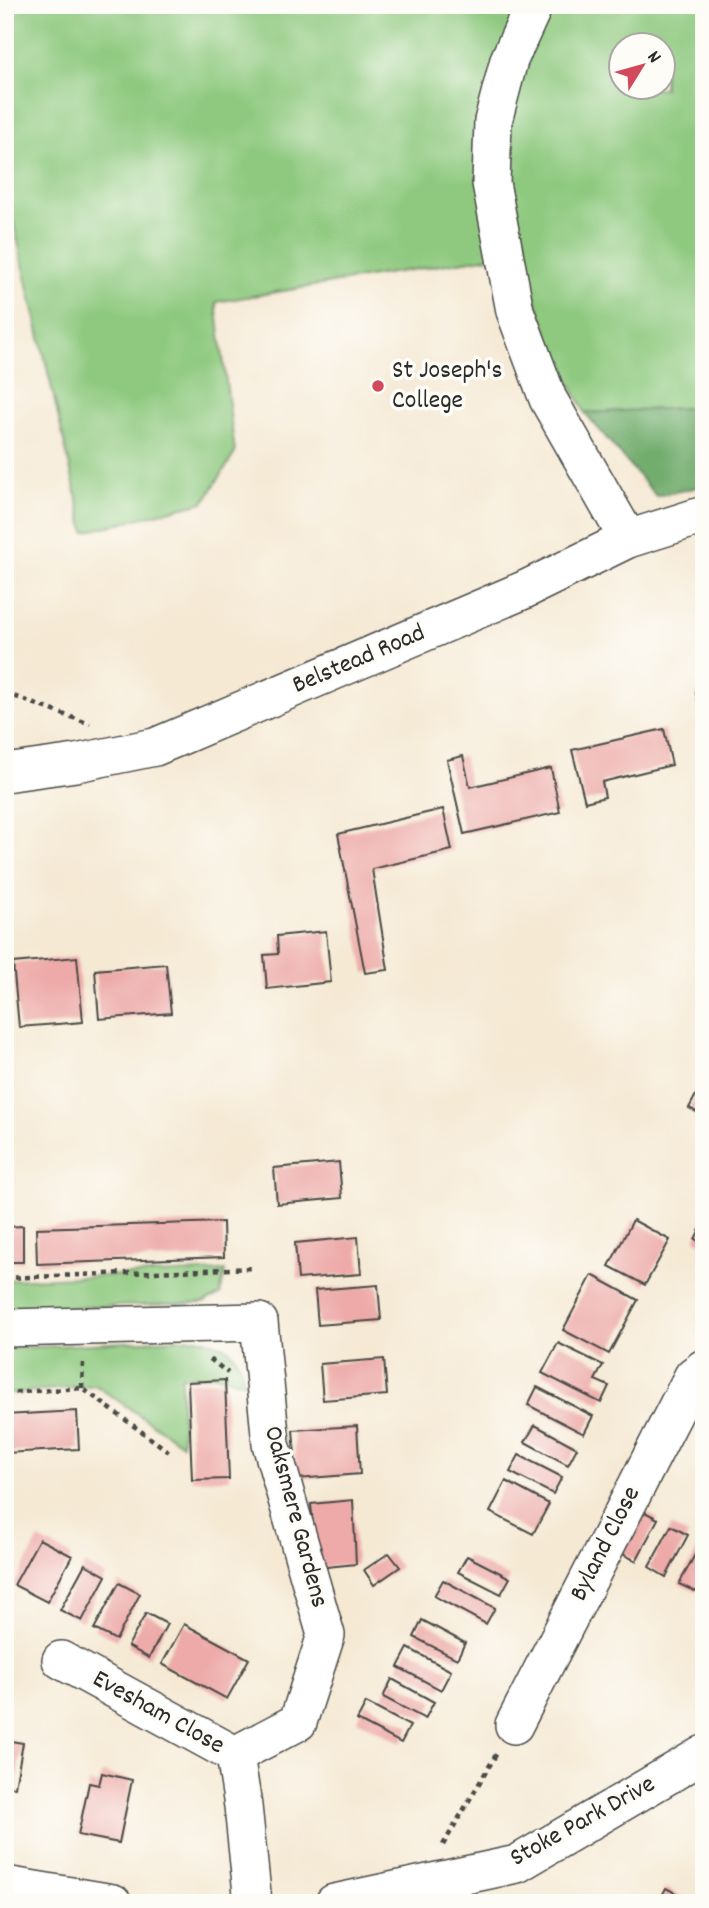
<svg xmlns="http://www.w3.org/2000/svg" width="709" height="1908" font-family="Dekko,sans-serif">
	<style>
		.green { fill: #8ec97f; stroke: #5c7a55; stroke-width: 2; fill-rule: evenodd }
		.forest { fill: #72ad6e; stroke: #4e6c4c; stroke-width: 2 }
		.building { fill: #edaaa8 }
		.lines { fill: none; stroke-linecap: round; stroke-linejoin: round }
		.minor-casing { stroke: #494844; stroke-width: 40 }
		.path { stroke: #494844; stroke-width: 4.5; stroke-dasharray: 5 5; stroke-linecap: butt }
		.minor { stroke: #fff; stroke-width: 37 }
		.poi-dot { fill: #d1495b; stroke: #fdfcf7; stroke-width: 2.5 }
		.labels { text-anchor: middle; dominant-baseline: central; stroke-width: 7; stroke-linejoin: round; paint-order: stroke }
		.poi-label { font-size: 26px; fill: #2b2b2b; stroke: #fdfcf7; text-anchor: start }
		.street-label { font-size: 26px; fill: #2b2b2b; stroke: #fdfcf7 }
	</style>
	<rect width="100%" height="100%" fill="#fdfcf7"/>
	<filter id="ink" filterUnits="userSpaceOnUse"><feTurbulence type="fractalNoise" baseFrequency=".0143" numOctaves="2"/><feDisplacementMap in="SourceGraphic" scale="14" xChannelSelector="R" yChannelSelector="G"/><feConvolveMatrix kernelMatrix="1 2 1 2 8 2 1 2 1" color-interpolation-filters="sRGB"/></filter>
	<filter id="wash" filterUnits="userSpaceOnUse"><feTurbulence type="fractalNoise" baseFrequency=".00686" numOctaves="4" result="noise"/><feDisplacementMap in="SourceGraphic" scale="28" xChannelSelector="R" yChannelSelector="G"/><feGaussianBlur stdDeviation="1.57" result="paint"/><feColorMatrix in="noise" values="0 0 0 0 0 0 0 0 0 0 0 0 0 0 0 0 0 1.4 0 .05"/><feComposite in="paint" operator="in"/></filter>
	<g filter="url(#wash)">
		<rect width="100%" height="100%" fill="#f5e9d4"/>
		<!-- green -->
		<g class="green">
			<path d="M5,5H704V407L585,413L550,342L520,252L216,302L235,453L204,502L85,532L5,186ZM622,46H664V88H622Z"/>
			<path d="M225,1271L220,1295L203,1303L5,1310V1280Z"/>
			<path d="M197,1338C228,1345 238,1350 244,1382L215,1375L181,1377L182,1444L95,1385L5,1394V1349Z"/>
		</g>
		<!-- forest -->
		<path class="forest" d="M704,407V486L656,496L585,413Z"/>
		<g id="blocks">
			<!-- building -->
			<g class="building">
				<path d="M704,691V723H703L696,693Z"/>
				<path d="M664,729L672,765L602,782L605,797L585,802L572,750Z"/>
				<path d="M463,756L470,787L551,768L560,812L464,834L447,760Z"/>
				<path d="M443,809L452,850L372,869L388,970L365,973L338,834Z"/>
				<path d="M326,931L331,982L267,989L264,955L278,954L277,936Z"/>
				<path d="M77,957L83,1022L19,1027L13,963Z"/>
				<path d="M166,964L171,1013L99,1019L95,970Z"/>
				<path d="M704,1080V1116L689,1108Z"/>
				<path d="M339,1162L342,1198L277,1204L274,1168Z"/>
				<path d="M633,1220L670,1240L645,1285L609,1266Z"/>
				<path d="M223,1222L224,1257L37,1264L36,1228Z"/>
				<path d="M704,1222V1244L695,1239Z"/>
				<path d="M23,1226V1262H5V1227Z"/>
				<path d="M358,1237L361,1274L298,1279L295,1243Z"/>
				<path d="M592,1275L638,1300L609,1354L563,1330Z"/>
				<path d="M378,1285L381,1320L318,1325L315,1290Z"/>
				<path d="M558,1343L603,1365L595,1380L609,1386L601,1403L542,1373Z"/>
				<path d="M384,1359L387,1395L323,1400L320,1364Z"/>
				<path d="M225,1380L229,1479L192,1480L188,1382Z"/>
				<path d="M537,1387L593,1416L584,1434L528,1405Z"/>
				<path d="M77,1411L79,1449L5,1453V1415Z"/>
				<path d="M535,1425L577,1448L568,1465L525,1442Z"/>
				<path d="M357,1426L360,1474L297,1479L293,1430Z"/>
				<path d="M519,1455L562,1477L553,1494L510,1472Z"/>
				<path d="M506,1481L549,1504L533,1534L490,1512Z"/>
				<path d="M353,1500L356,1564L317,1568L311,1504Z"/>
				<path d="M641,1510L658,1519L636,1561L619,1552Z"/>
				<path d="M671,1526L688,1535L666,1577L649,1567Z"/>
				<path d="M704,1538V1577L696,1592L679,1584Z"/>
				<path d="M39,1539L72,1556L47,1602L14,1585Z"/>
				<path d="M389,1553L400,1567L374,1585L364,1570Z"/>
				<path d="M467,1556L510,1578L501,1594L458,1572Z"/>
				<path d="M85,1564L106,1576L82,1621L60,1610Z"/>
				<path d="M443,1580L495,1608L486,1624L434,1596Z"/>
				<path d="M119,1583L140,1594L116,1640L94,1629Z"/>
				<path d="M146,1613L167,1624L149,1658L128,1646Z"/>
				<path d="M422,1620L465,1643L457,1659L414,1637Z"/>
				<path d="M184,1624L249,1659L227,1699L162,1664Z"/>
				<path d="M408,1648L451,1671L441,1690L398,1667Z"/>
				<path d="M392,1679L434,1702L425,1719L383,1697Z"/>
				<path d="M366,1703L410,1726L401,1743L357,1720Z"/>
				<path d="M5,1740L23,1743L15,1787L5,1786Z"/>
				<path d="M102,1773L132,1780L119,1843L78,1835L89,1783L99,1785Z"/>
				<path d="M666,1888L694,1903H658Z"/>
			</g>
		</g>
	</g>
	<g filter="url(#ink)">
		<use href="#blocks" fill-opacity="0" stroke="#494844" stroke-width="2"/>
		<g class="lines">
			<defs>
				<g id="minor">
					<path d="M534,5L509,60L493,121L491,183L515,311L548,399L628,539"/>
					<path d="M5,773L76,763L155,747L524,590L628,539L704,515"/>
					<path d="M5,1328L259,1322L271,1444L326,1635L298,1722L235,1755"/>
					<path d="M61,1660L235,1755L243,1806L253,1903"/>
					<path d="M514,1725L693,1376L704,1368"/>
					<path d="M5,1885L113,1903"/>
					<path d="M334,1903L517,1864L704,1754"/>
				</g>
			</defs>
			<!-- minor casing -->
			<use href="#minor" class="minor-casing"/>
			<!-- path -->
			<g class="path">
				<path d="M5,693L90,724"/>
				<path d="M5,1278L253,1268"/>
				<path d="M210,1359L228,1373"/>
				<path d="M82,1388L83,1361"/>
				<path d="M5,1393L82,1388L172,1454"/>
				<path d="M443,1845L497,1753"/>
			</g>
			<!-- minor -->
			<use href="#minor" class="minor"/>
		</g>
	</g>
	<!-- markers -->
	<circle class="poi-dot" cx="378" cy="386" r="7"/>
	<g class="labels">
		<!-- poi labels -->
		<g class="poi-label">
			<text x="392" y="371">St Joseph's<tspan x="392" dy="30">College</tspan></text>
		</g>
		<!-- street labels -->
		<g class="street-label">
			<text transform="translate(359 660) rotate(-23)">Belstead Road</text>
			<text transform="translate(295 1517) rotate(75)">Oaksmere Gardens</text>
			<text transform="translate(606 1544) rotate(-63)">Byland Close</text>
			<text transform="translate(158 1713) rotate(29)">Evesham Close</text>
			<text transform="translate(583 1822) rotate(-29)">Stoke Park Drive</text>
		</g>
	</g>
	<!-- margin -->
	<rect width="709" height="1908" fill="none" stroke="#fdfcf7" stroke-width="28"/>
	<!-- north arrow -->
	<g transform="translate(642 66) rotate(53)"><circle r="33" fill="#fdfcf7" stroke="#a9a8a5" stroke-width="2"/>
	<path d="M0-5L12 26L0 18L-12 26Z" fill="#d1495b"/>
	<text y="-10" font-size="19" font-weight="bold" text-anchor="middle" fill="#2b2b2b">N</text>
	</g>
</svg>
